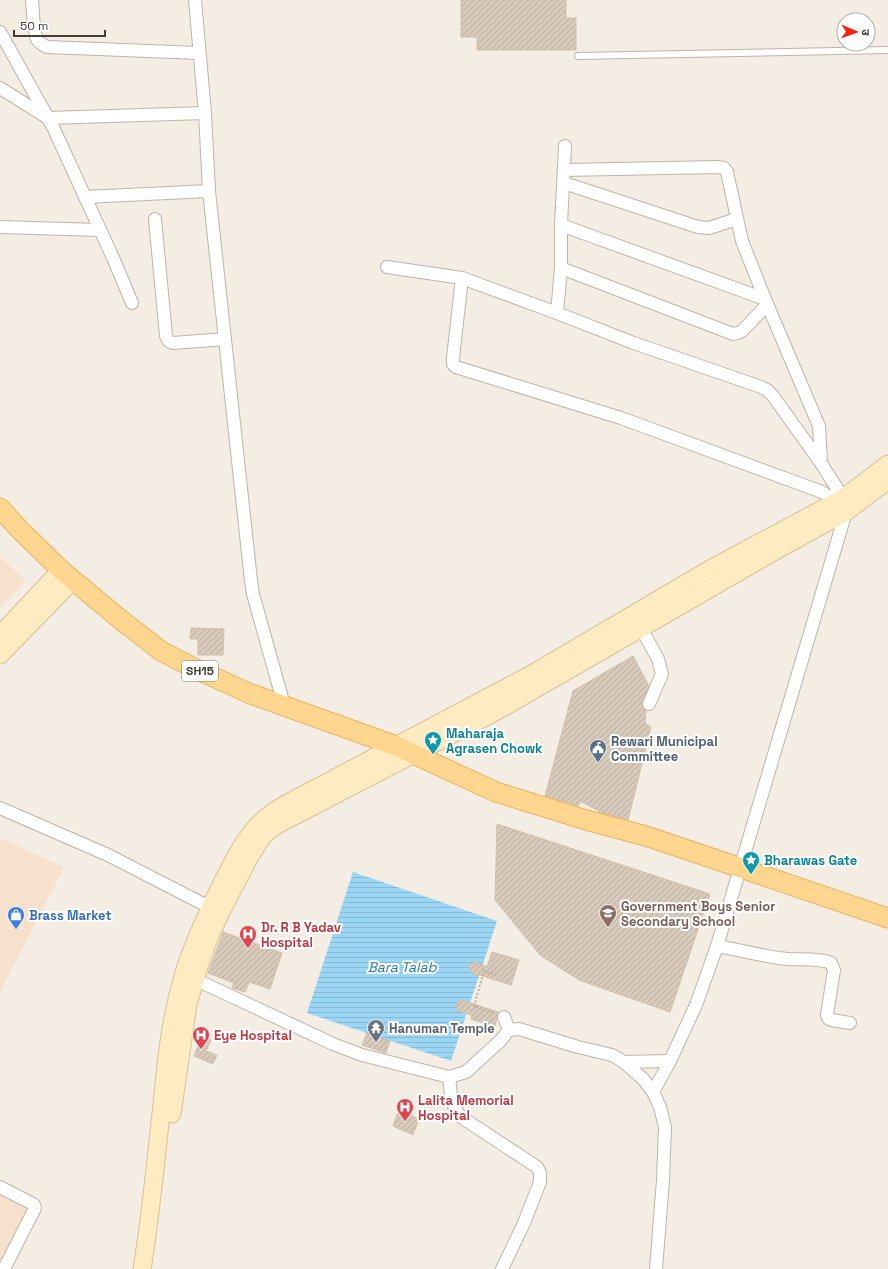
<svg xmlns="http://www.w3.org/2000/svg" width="888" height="1269" font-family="'Space Grotesk','Noto Sans Devanagari',sans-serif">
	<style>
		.commercial { fill: #f7e1cd }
		.water { fill: url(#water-rules) }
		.building { fill: url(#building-hatch); stroke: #d0bfab }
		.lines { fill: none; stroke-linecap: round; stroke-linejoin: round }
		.lane-casing { stroke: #bfb4a6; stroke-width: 8 }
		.street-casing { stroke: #bfb4a6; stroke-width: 14 }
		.secondary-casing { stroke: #d9c092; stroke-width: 19 }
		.primary-casing { stroke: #eab25b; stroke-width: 21 }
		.path { stroke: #c1ae96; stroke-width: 2; stroke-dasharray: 2 2; stroke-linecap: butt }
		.lane { stroke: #fff; stroke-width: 6 }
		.street { stroke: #fff; stroke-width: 12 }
		.secondary { stroke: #ffebc1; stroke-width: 17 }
		.primary { stroke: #ffd690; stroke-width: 19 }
		.labels { text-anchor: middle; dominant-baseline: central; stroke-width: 4; stroke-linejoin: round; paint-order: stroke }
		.shield { fill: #fff; stroke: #7d7770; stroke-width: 1 }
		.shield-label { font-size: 12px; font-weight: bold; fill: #453d33 }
		.culture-label { font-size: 13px; font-weight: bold; fill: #0d838f; stroke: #fff; text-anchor: start }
		.service-label { font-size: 13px; font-weight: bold; fill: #4e5e75; stroke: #fff; text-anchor: start }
		.education-label { font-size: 13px; font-weight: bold; fill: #785e54; stroke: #fff; text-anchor: start }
		.shop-label { font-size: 13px; font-weight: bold; fill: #366cbe; stroke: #fff; text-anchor: start }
		.health-label { font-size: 13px; font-weight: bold; fill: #be3a42; stroke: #fff; text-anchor: start }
		.worship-label { font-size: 13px; font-weight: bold; fill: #5b616d; stroke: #fff; text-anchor: start }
		.water-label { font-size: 14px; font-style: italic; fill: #257aa6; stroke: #fff }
	</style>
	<defs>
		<pattern id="water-rules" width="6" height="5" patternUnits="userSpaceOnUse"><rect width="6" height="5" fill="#9bd7f4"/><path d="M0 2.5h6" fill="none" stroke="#87b9d2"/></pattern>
		<pattern id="building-hatch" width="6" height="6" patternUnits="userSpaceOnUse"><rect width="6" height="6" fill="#d8cabb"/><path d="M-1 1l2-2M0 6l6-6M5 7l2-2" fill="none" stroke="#bbaea1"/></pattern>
	</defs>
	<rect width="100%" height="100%" fill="#f3ede4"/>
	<!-- commercial -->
	<g class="commercial">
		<path d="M0,557L26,581L0,607Z"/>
		<path d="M0,838L64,867L0,992Z"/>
		<path d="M0,1192L37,1211L0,1269Z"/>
	</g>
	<!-- water -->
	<path class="water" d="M353,872L497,921L451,1061L307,1013Z"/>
	<!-- building -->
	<g class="building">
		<path d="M461,0H566V18H576V50H477V37H461Z"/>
		<path d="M191,628L224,629L223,655H198V639H190Z"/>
		<path d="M633,656L649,686L642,704L643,708L646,711L645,723L651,727L628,820L599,812V811L580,801L578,806L545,796L573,691Z"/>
		<path d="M497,824L710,894L670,1012L579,980L540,955L495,900Z"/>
		<path d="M223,932L282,953L270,989L249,982L245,992L232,988L234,983L208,973Z"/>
		<path d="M492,952L519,960L511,985L480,975L477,976L472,973L469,969L470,964L476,962L487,967Z"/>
		<path d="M462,1000L498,1012L495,1027L471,1019L472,1015L458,1011L456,1007L458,1002Z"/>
		<path d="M367,1033L390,1041L386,1053L362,1045Z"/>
		<path d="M202,1037L211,1040L206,1051L217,1055L213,1064L194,1056Z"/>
		<path d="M399,1110L419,1119L413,1135L393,1126Z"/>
	</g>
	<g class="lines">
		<defs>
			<path id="lane" d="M578,56L888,50"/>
			<g id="street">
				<path d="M32,0C33,10 33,31 37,39C39,43 43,45 47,47L199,53"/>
				<path d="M195,0L205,113L209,191L251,581L253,594L284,705"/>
				<path d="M0,32L53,127L114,260L132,303"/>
				<path d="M0,88L48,118L205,113"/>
				<path d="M564,170L718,167L724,168L727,172L742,241L765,299L819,426L821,463"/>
				<path d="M564,183L698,227L709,228L737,219"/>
				<path d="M85,197L209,191"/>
				<path d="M155,219L166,336C168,341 169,342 173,343L225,339"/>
				<path d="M561,225L765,299"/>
				<path d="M0,227L100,230"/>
				<path d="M387,267L462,278L557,313L631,342L761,387L767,390L773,396L821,463L843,498L846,512L717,946L696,1005L670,1061L653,1092"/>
				<path d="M561,268L733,334L738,333L742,331L767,305"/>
				<path d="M462,278L453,358V364L456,367L621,418L822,492L830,497L835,510"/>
				<path d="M557,313L561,268V225L565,146"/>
				<path d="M641,628L658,659L662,674L649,704"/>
				<path d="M0,808L108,855L217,911"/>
				<path d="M717,946C741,950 764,957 788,959C802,960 818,958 831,963L834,970L827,1015L829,1019L831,1020L850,1023"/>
				<path d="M188,976L333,1044L362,1055L449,1077L466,1072L500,1041L509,1030L519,1029L578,1047L612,1055L624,1062L644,1080L653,1092L660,1107L665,1127L663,1180L656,1269"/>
				<path d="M504,1017L509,1030"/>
				<path d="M624,1062L670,1061"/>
				<path d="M449,1077C451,1093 450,1105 461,1117L537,1167L540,1173V1182L524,1223L502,1269"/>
				<path d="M0,1187L31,1203L34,1205L35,1208L4,1269"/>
			</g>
			<g id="secondary">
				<path d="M0,635L61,570"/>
				<path d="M0,655L73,580"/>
				<path d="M172,1114L188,1004L200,963L209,938L221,912L249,858L263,836L275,826L497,711L777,550L846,512L888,480"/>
				<path d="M142,1269C151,1214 156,1159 162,1104C166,1061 171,1014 184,973C194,940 209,909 224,879C236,856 248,831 269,815C279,807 291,801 303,795L530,675L712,568L843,498L888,464"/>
			</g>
			<path id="primary" d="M0,508L20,530L61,570L121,620L161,651L200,671L251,694L396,746L496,792L586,820L646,836L741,868L888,918"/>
		</defs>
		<!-- lane casing -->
		<use href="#lane" class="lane-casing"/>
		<!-- street casing -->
		<use href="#street" class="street-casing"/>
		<!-- secondary casing -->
		<use href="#secondary" class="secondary-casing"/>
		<!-- primary casing -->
		<use href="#primary" class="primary-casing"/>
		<!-- path -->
		<path class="path" d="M493,1013L474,1006L484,971L496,975"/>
		<!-- lane -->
		<use href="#lane" class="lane"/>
		<!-- street -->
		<use href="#street" class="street"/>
		<!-- secondary -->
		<use href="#secondary" class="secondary"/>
		<!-- primary -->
		<use href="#primary" class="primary"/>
	</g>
	<!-- icons -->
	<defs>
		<symbol id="sight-pin" viewBox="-11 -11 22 30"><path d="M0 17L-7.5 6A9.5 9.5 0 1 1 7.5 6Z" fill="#0f9aa8" stroke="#fff"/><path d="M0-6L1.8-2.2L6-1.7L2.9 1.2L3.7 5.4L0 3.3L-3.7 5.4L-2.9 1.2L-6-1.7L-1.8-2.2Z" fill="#fff"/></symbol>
		<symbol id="civic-pin" viewBox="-11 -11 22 30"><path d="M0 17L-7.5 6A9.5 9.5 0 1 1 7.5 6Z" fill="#5c6f8a" stroke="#fff"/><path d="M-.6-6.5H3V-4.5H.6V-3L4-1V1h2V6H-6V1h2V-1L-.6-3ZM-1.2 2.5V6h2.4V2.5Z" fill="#fff"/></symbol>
		<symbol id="school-pin" viewBox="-11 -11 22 30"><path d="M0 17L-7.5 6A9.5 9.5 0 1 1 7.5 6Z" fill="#8d6e63" stroke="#fff"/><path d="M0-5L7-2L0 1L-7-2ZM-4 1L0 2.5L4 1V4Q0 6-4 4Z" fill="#fff"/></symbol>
		<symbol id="shop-pin" viewBox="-11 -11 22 30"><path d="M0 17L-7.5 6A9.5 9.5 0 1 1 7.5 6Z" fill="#3f7fe0" stroke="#fff"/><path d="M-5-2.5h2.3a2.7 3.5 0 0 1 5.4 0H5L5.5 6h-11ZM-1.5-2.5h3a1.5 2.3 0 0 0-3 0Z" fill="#fff"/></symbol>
		<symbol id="hospital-pin" viewBox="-11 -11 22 30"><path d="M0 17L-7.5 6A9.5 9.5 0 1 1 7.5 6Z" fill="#e0444e" stroke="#fff"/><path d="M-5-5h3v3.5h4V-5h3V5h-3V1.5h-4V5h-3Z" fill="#fff"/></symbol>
		<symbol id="temple-pin" viewBox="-11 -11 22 30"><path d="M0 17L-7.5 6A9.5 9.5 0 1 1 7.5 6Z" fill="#6b7280" stroke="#fff"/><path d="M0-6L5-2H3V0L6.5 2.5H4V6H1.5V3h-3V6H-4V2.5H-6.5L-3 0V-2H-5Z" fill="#fff"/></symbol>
	</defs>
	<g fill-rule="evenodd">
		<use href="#sight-pin" x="423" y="730" width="20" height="27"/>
		<use href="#civic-pin" x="588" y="738" width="20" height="27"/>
		<use href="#sight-pin" x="741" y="850" width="20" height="27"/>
		<use href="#school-pin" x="598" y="903" width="20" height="27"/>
		<use href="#shop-pin" x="6" y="905" width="20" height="27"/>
		<use href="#hospital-pin" x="238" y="924" width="20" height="27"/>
		<use href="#temple-pin" x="366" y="1018" width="20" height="27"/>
		<use href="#hospital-pin" x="191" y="1025" width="20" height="27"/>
		<use href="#hospital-pin" x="395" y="1097" width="20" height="27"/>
	</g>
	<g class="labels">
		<!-- shield labels -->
		<rect class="shield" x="182" y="661" width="36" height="20" rx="3"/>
		<g class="shield-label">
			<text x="200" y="671">SH15</text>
		</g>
		<!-- culture labels -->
		<g class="culture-label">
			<text x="446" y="733">Maharaja<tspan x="446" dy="15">Agrasen Chowk</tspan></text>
			<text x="764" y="860">Bharawas Gate</text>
		</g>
		<!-- service labels -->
		<g class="service-label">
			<text x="611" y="741">Rewari Municipal<tspan x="611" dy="15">Committee</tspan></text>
		</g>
		<!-- education labels -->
		<g class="education-label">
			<text x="621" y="906">Government Boys Senior<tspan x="621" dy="15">Secondary School</tspan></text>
		</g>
		<!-- shop labels -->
		<g class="shop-label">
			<text x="29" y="915">Brass Market</text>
		</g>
		<!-- health labels -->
		<g class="health-label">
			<text x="261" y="927">Dr. R B Yadav<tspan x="261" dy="15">Hospital</tspan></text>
			<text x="214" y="1035">Eye Hospital</text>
			<text x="418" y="1100">Lalita Memorial<tspan x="418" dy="15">Hospital</tspan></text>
		</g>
		<!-- worship labels -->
		<g class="worship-label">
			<text x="389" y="1028">Hanuman Temple</text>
		</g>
		<!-- water labels -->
		<g class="water-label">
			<text x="402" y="967">Bara Talab</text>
		</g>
	</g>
	<!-- north arrow -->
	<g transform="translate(856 32) rotate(92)"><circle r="19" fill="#ffffff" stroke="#b5b1ad"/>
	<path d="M0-3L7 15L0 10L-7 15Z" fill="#ff1e0e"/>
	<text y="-6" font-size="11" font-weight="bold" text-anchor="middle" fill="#453d33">उ</text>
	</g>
	<!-- scale -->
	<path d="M14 30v6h91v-6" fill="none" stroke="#453d33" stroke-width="2"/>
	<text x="20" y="30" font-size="12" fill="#453d33" stroke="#ffffff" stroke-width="3" paint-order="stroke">50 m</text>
</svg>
